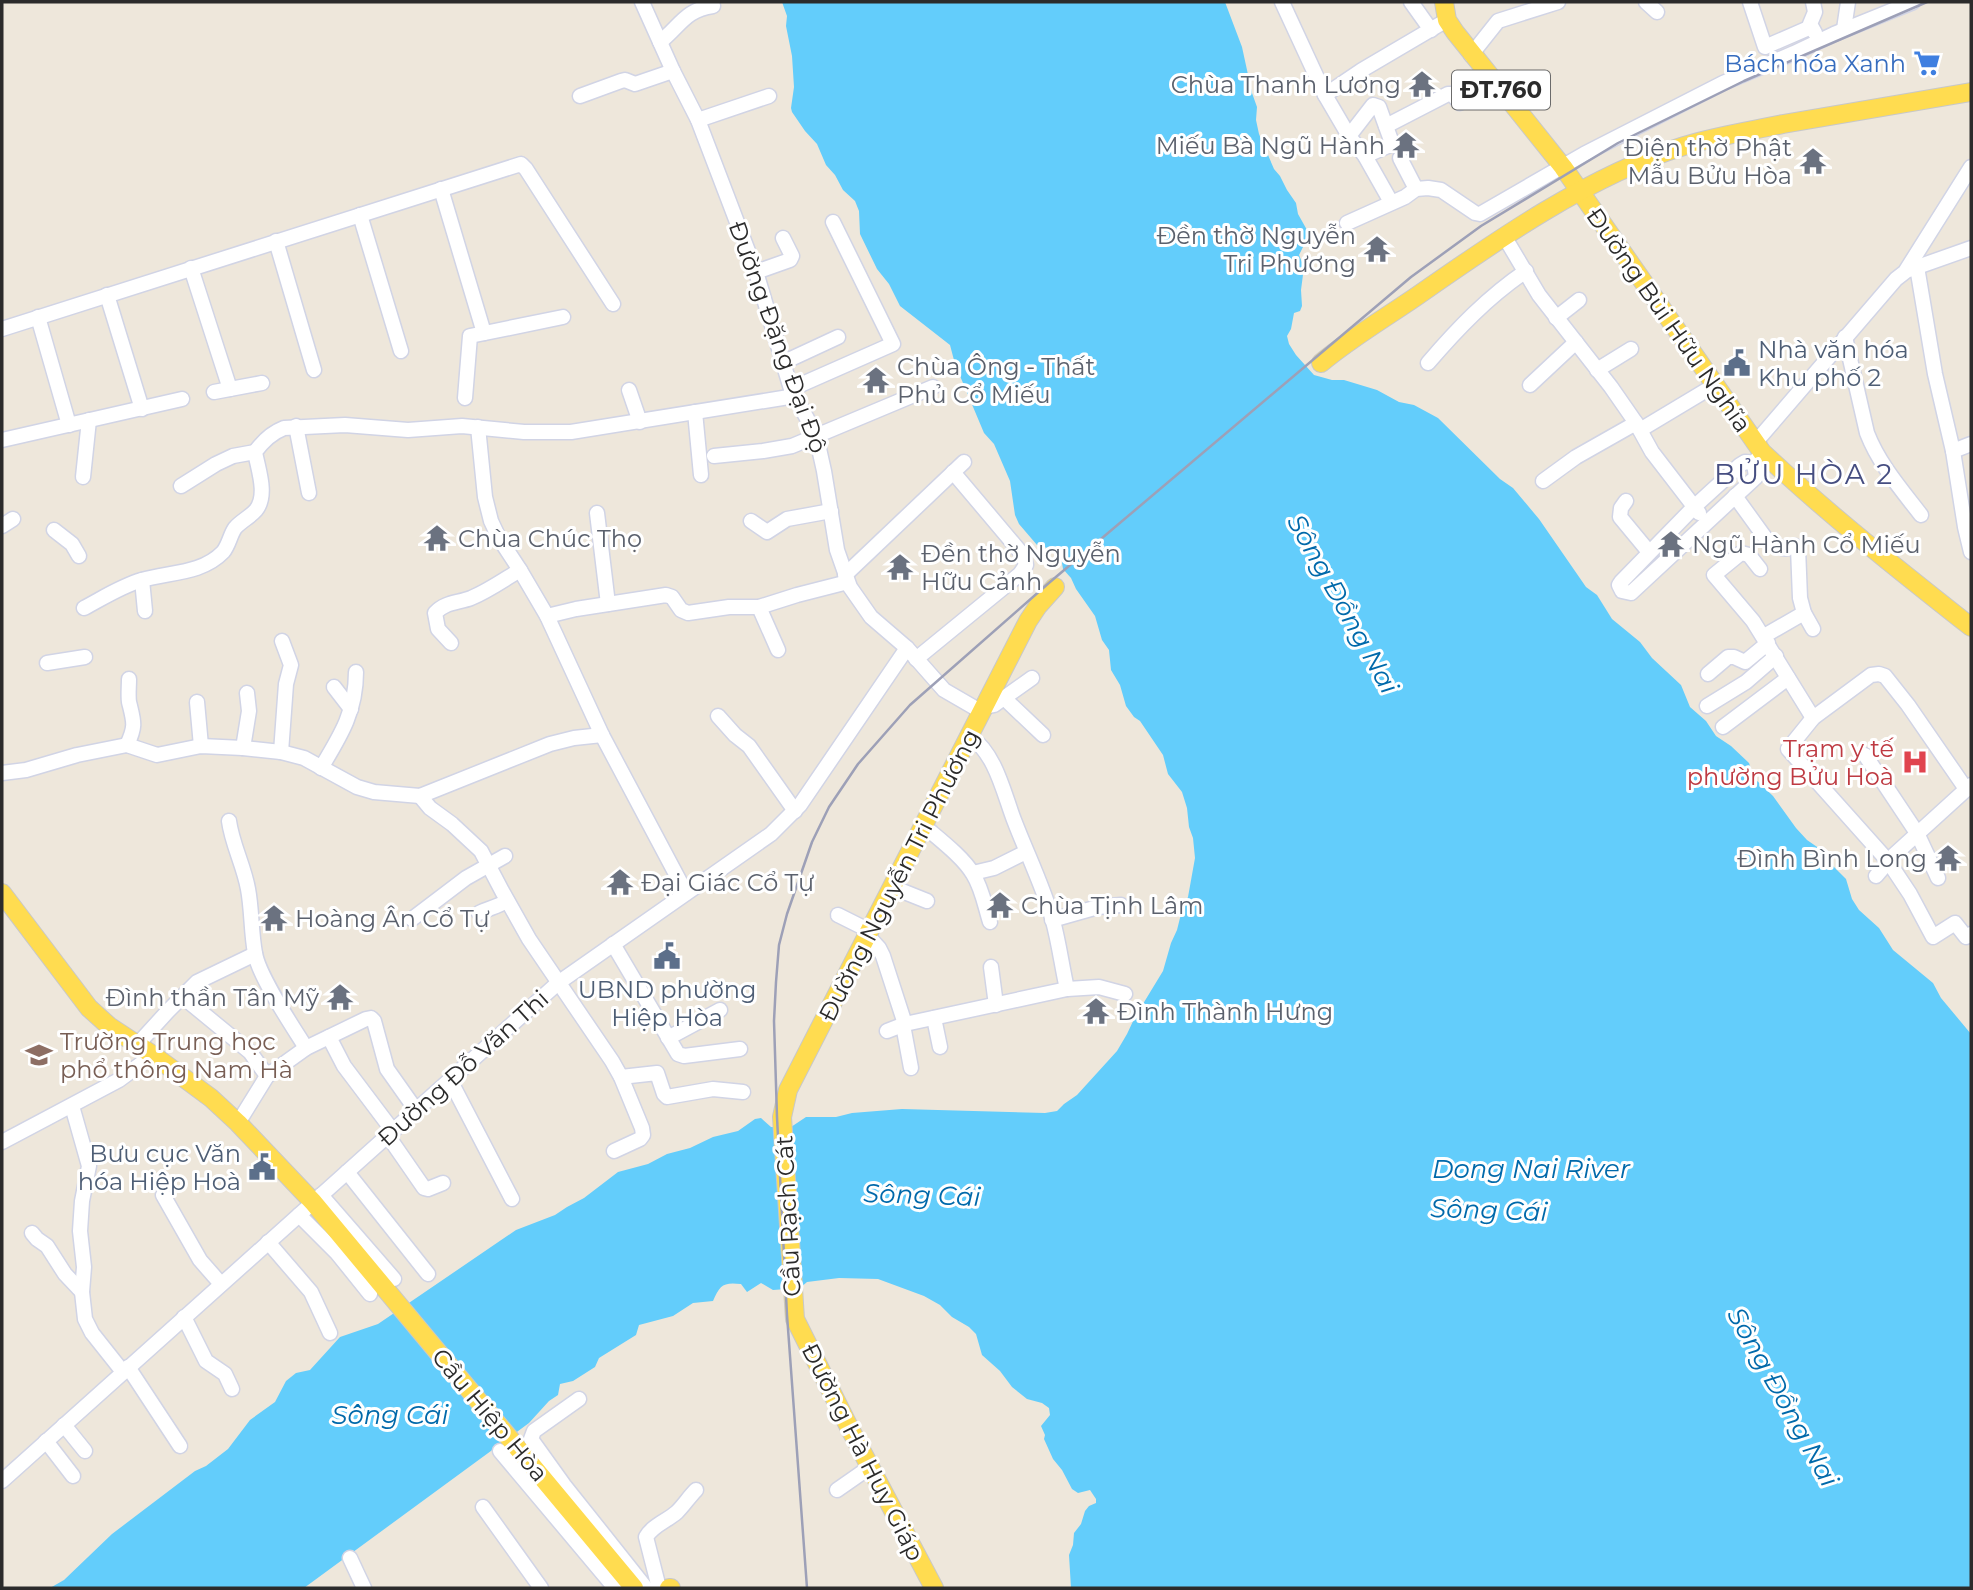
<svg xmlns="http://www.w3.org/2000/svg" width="1973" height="1590" font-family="Montserrat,sans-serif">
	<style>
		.water { fill: #63cdfb }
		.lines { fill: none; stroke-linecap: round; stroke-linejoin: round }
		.minor-casing { stroke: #d1d4e5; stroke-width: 17 }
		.major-casing { stroke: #c8c8c8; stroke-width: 20 }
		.minor { stroke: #fff; stroke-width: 14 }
		.major { stroke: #ffdc50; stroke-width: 18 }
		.rail { stroke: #9da0b7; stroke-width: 2.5 }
		.labels { text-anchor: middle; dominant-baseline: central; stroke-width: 6; stroke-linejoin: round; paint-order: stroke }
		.shield { fill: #fff; stroke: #6b6b6b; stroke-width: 2 }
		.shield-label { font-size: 23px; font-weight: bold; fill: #2b2b2b }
		.shop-label { font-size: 24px; fill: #366cbe; stroke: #fff; text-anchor: end }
		.worship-label { font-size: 24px; fill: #5b616d; stroke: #fff; text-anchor: start }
		.street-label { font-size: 24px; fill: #2b2b2b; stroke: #fff }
		.service-label { font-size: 24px; fill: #4e5e75; stroke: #fff; text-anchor: start }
		.health-label { font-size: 24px; fill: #be3a42; stroke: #fff; text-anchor: end }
		.education-label { font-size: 24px; fill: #785e54; stroke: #fff; text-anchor: start }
		.water-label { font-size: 26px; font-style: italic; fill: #0069aa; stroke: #fff }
		.quarter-label { font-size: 28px; letter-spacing: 2px; fill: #464e81; stroke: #fff }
	</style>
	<rect width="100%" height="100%" fill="#eee7db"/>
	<!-- water -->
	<path class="water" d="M782,2H1225L1242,47L1252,93L1257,107L1256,120L1259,134L1274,169L1280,176L1287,190L1296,203L1298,214L1307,230L1305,243L1299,255L1304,267L1301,290L1302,306L1300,311L1294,313L1291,329L1287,336L1289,344L1296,355L1314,375L1332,380H1344L1377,390L1399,402L1414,405L1438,418L1500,479L1513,488L1539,519L1586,587L1597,595L1612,619L1640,642L1652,658L1681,685L1690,707L1706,721L1716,736L1731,746L1749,763L1754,778L1773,796L1796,828L1807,840L1823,851L1826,859L1846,879L1852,899L1859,910L1879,928L1893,950L1933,983L1941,998L1971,1034V1588H1071L1069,1555L1073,1545L1074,1533L1081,1524L1085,1511L1089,1506L1096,1503V1499L1090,1490L1078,1493L1072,1489L1062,1470L1053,1459L1044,1439L1045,1435L1041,1426L1050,1415L1049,1408L1042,1403L1027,1399L1012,1387L1000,1371L982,1355L976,1334L969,1327L952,1317L940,1305L924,1296L878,1279L839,1278L807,1282L800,1288L773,1290L761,1283L747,1292L741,1284C723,1282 720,1285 713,1301L693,1303L673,1316L639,1325L636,1335L599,1358L595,1367L573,1381L560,1384L558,1395L549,1401L529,1423L304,1588H50L64,1580L112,1534L195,1471L206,1466L228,1449L250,1420L275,1402L286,1381L296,1373L310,1370L340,1337L378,1324L516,1230L555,1215L567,1207L584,1198L618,1172L648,1164L667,1154L690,1148L713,1137L738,1131L755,1119L761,1118L771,1127L785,1128L791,1127L806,1117H836L852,1113L902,1109L1045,1113L1057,1111L1064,1104L1077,1095L1117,1051L1127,1034L1135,1017L1163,971L1171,943L1177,930L1182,910L1188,897L1195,858L1193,838L1189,827L1187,808L1182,792L1168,774L1163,755L1140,721L1134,717L1126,706L1120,685L1111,670L1109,650L1102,640L1095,616L1076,589L1071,578L1063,569L1061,557L1054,550L1037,545L1019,524L1015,515L1010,481L994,444L984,433L955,364L950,345L900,306L889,284L877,269L860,234L859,211L855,201L843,190L835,175L826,165L817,144L805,131L792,112L791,108L794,87L792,56L786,26L787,16Z"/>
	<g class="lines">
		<defs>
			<g id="minor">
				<path d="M642,2L673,71L698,120L756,272L791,389L816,435L824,471L837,550L850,587L871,617L907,648L944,690L982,712"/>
				<path d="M1282,2L1325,95L1349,136L1365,156L1391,202"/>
				<path d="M1411,2L1431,30"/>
				<path d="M1646,2L1657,12"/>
				<path d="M1750,2L1765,47L1811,27"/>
				<path d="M1813,2L1815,12L1810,24L1815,33"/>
				<path d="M1844,29L1848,2"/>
				<path d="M660,42C681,25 685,10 713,6"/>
				<path d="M1471,55L1498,21L1558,2"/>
				<path d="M1325,95L1362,70L1447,20"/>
				<path d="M580,96L621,81L625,80L635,84L673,71"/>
				<path d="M698,120L769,96"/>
				<path d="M1386,126L1448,94H1452L1460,103"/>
				<path d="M1349,136L1373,105L1379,107L1392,143L1390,145L1365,156"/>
				<path d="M1400,158L1416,189"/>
				<path d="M441,189L484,333"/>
				<path d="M360,215L401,351"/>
				<path d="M1347,223L1405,197L1416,189L1428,188L1441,190L1475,213L1480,214L1584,154L1723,83L1794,53L1834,34L1913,2"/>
				<path d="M1504,236L1539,295L1611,387L1636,423L1652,452L1699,513"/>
				<path d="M276,241L314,370"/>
				<path d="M1917,267L1935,374L1953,451L1965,527L1971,552"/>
				<path d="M191,268L230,389"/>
				<path d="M1909,270L1971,248"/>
				<path d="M756,272L790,260L792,256L783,238"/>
				<path d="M107,295L142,409"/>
				<path d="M38,317L69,425"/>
				<path d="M1556,318L1579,300"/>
				<path d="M2,329L521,164L526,169L613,304"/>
				<path d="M1845,337L1867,433C1879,464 1901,489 1921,515"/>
				<path d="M782,363L838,337"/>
				<path d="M1428,363C1458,328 1488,297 1526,271"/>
				<path d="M1597,370L1631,349"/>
				<path d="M1530,385L1576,342"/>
				<path d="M791,389L893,344L833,222"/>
				<path d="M629,390L640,422"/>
				<path d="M214,392L262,383"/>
				<path d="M465,398L470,336L563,317"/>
				<path d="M695,412L701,475"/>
				<path d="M296,426L309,493"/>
				<path d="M478,427L485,497L491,521L499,538L520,570L547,616L602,735L686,893"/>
				<path d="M1640,430L1715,385"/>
				<path d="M2,440L182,399"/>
				<path d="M1755,443L1896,279L1905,272L1971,167"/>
				<path d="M1953,451L1971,444"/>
				<path d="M714,456L763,451L792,446L933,387"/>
				<path d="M1754,463L1756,477L1631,593L1622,591L1619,585L1621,582L1694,507L1740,465L1745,462L1754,463L1762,452"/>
				<path d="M83,477L89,420"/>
				<path d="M1543,481L1576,457L1636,423"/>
				<path d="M181,486L216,464L233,456L255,452"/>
				<path d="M1735,496L1769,543C1783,545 1778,552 1795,546L1798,548L1800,598L1804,613L1813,629"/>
				<path d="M1626,501L1621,508L1620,517L1649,552"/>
				<path d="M597,513L608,604"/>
				<path d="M751,521L767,532L787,519L831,511"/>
				<path d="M2,526L13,519"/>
				<path d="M54,530L72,544L79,556"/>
				<path d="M1760,569L1749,555L1741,553L1714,575L1753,621L1813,718"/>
				<path d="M845,575L964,462"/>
				<path d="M142,580L145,611"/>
				<path d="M759,607L778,650"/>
				<path d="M84,608C103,598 121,586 142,580C169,572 202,574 223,552C229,545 230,535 235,528C241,521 250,517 256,510C268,495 258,469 255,452C263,441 271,433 284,428L345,425L408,430L462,426L524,432H571L795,396"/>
				<path d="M547,616L576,609L666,595L672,597L681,610L688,613L729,607H759L797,595L844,583"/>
				<path d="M1764,636L1804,613"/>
				<path d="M451,643L438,629L435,613C445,602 458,603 471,598C488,591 505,579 520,570"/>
				<path d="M916,659L1020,574L1026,565L1023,555L953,472"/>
				<path d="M47,663L85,657"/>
				<path d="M1708,674L1728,657H1734L1745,662L1768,643"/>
				<path d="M334,687L351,709"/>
				<path d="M1004,698L1043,735"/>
				<path d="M197,702L201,746"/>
				<path d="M1707,706L1746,682L1776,656"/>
				<path d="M985,707L994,705L1032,678"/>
				<path d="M718,716L735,735L749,746L795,811"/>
				<path d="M1723,727L1788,678"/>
				<path d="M970,736C996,755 1003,791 1014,820C1027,854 1043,886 1053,921C1059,943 1062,967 1067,989"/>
				<path d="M127,745C136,726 134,722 129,702C128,695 129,687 129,679"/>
				<path d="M243,748L249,711L247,693"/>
				<path d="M281,752L286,684L291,665L282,641"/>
				<path d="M1865,755L1917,833L1938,878"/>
				<path d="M321,768C341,735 356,711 356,672"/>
				<path d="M2,773L26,770L77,755L127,745L157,755L201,746L243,748L281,752L304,758L357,787L374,792L420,796L550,744L574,738L602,735"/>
				<path d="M1966,789L1908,705L1885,676L1879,674L1871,675L1813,718L1788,749L1888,861L1910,894L1933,937L1955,923L1966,937L1971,934"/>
				<path d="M420,796L430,808L452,824L481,851L502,891L529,939L612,1061L621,1077L642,1128L643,1135L640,1139L614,1151"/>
				<path d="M229,821C232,844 244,866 248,889C252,910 251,932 255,953C258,975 293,1027 306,1048"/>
				<path d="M924,826C939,839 963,857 973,874C982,888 985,906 990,922"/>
				<path d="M973,873L994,868L1026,852"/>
				<path d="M1876,876L1894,855L1971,785"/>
				<path d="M892,887L927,901"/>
				<path d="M479,913C489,908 497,907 507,901"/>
				<path d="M838,915L870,931"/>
				<path d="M412,919L466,878L505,856"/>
				<path d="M1052,920L1098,907L1121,905"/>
				<path d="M868,936L879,948L883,956L905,1024L1067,989L1099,987L1125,994"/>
				<path d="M613,944L678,1054L684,1056L740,1049"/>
				<path d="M991,967L996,1005"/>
				<path d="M183,997L250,1052L267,1076L238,1123"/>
				<path d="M934,1018L940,1047"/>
				<path d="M903,1025L911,1068"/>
				<path d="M887,1031L905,1024"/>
				<path d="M329,1037L344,1066L393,1131"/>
				<path d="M668,1038L720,1010"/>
				<path d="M137,1045L168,1011L197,982L255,954"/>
				<path d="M267,1076L306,1048L366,1019L371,1018L374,1021L387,1069L416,1110"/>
				<path d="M621,1077L657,1073L664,1094L667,1097L713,1089L743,1092"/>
				<path d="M450,1080L512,1199"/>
				<path d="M72,1106L89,1166L82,1201L80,1231L84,1267L82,1292L85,1319L92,1333L123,1372"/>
				<path d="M388,1136L424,1188L428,1189L443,1183"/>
				<path d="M2,1142L119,1080L153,1055"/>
				<path d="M347,1172L428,1274"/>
				<path d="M163,1195L200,1260L221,1284"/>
				<path d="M321,1195L394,1279"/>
				<path d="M299,1215L337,1253L370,1294"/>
				<path d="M32,1233L37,1239L47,1246L65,1274L82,1292"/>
				<path d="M268,1242L311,1292L330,1333"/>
				<path d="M184,1317L206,1361L225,1374L232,1389"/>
				<path d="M128,1367L180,1446"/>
				<path d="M579,1399L534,1431L531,1439L564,1485L646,1588"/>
				<path d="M64,1425L85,1451"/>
				<path d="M46,1441L73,1476"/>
				<path d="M500,1451L615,1588"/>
				<path d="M2,1481L558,983L771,834L800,805L907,648"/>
				<path d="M837,1490L870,1467"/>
				<path d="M483,1507L541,1588"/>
				<path d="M350,1558L364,1588"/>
				<path d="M659,1588L646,1537C653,1525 667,1521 677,1512C684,1505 689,1497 696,1490"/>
			</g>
			<g id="major">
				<path d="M1444,2L1447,20L1455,32L1563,167L1762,452C1828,514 1900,571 1971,627"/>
				<path d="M1321,363C1351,338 1385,318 1417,296C1497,240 1590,175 1684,146C1716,136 1750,131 1783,124C1845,113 1908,103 1971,92"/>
				<path d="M2,893L89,1008L109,1026L153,1055L211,1098L238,1123L313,1202L634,1588"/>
				<path d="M669,1588H671"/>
				<path d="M934,1588L849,1427L795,1319L782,1117L788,1090L1028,621L1038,606L1055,587"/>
			</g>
		</defs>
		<!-- minor casing -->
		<use href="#minor" class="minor-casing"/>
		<!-- major casing -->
		<use href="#major" class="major-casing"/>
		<!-- minor -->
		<use href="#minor" class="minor"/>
		<!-- major -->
		<use href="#major" class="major"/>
		<!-- rail -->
		<path class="rail" d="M807,1588L787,1315L777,1117L774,1021L776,982L779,945L787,914L812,842L829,807L858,764L910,705L1050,582L1411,277L1481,226L1618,143L1744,81L1927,2"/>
	</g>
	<!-- icons -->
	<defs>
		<symbol id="supermarket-bare" viewBox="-9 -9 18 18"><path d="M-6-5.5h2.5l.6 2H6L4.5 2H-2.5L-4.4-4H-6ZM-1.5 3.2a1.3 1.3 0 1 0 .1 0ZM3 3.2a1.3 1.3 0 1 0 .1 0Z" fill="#3f7fe0" stroke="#fff" stroke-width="2.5" paint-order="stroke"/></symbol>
		<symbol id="temple-bare" viewBox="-9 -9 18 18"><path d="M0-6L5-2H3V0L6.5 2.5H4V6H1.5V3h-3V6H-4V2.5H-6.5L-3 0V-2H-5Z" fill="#6b7280" stroke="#fff" stroke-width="2.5" paint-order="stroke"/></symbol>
		<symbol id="civic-bare" viewBox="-9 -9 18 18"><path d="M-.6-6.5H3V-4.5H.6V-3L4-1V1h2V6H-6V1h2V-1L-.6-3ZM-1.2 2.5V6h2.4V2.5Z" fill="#5c6f8a" stroke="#fff" stroke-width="2.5" paint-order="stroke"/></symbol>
		<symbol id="hospital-bare" viewBox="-9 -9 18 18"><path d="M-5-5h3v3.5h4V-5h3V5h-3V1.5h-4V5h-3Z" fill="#e0444e" stroke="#fff" stroke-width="2.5" paint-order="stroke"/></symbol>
		<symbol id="school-bare" viewBox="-9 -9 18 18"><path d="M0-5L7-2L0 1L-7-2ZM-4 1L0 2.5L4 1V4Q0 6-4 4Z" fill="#8d6e63" stroke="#fff" stroke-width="2.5" paint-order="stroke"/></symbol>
	</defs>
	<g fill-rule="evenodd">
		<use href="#supermarket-bare" x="1908" y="44" width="38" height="38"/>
		<use href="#temple-bare" x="1403" y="65" width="38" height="38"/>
		<use href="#temple-bare" x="1387" y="126" width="38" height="38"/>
		<use href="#temple-bare" x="1794" y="142" width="38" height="38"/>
		<use href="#temple-bare" x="1358" y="230" width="38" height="38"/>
		<use href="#civic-bare" x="1718" y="344" width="38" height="38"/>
		<use href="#temple-bare" x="857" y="361" width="38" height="38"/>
		<use href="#temple-bare" x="418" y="519" width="38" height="38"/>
		<use href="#temple-bare" x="1652" y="525" width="38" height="38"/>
		<use href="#temple-bare" x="881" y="548" width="38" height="38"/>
		<use href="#hospital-bare" x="1896" y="743" width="38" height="38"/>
		<use href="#temple-bare" x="1929" y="839" width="38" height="38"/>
		<use href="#temple-bare" x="601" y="863" width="38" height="38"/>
		<use href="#temple-bare" x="981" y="886" width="38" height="38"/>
		<use href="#temple-bare" x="255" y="899" width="38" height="38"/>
		<use href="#civic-bare" x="648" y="937" width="38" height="38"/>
		<use href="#temple-bare" x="321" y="978" width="38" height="38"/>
		<use href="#temple-bare" x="1077" y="992" width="38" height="38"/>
		<use href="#school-bare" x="20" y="1036" width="38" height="38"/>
		<use href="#civic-bare" x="243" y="1148" width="38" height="38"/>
	</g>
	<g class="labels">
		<!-- shield labels -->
		<rect class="shield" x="1452" y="70.5" width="98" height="39" rx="5"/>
		<g class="shield-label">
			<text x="1501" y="90">ĐT.760</text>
		</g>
		<!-- shop labels -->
		<g class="shop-label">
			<text x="1906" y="63">Bách hóa Xanh</text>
		</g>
		<!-- worship labels -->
		<g class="worship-label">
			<text x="1401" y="84" text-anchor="end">Chùa Thanh Lương</text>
			<text x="1385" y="145" text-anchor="end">Miếu Bà Ngũ Hành</text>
			<text x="1792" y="147" text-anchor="end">Điện thờ Phật<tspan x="1792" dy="28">Mẫu Bửu Hòa</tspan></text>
			<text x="1356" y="235" text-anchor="end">Đền thờ Nguyễn<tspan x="1356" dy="28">Tri Phương</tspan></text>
			<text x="897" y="366">Chùa Ông - Thất<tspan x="897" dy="28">Phủ Cổ Miếu</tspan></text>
			<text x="458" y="538">Chùa Chúc Thọ</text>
			<text x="1692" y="544">Ngũ Hành Cổ Miếu</text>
			<text x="921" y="553">Đền thờ Nguyễn<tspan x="921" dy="28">Hữu Cảnh</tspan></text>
			<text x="1927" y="858" text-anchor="end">Đình Bình Long</text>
			<text x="641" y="882">Đại Giác Cổ Tự</text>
			<text x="1021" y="905">Chùa Tịnh Lâm</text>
			<text x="295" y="918">Hoàng Ân Cổ Tự</text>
			<text x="319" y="997" text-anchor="end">Đình thần Tân Mỹ</text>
			<text x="1117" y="1011">Đình Thành Hưng</text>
		</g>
		<!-- street labels -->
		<g class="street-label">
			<text transform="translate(1669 320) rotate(55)">Đường Bùi Hữu Nghĩa</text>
			<text transform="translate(778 337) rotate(70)">Đường Đặng Đại Độ</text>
			<text transform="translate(899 875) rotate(-63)">Đường Nguyễn Tri Phương</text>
			<text transform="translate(463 1068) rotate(-42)">Đường Đỗ Văn Thi</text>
			<text transform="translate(788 1216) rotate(-93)">Cầu Rạch Cát</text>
			<text transform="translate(490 1415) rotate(50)">Cầu Hiệp Hòa</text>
			<text transform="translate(863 1452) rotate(63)">Đường Hà Huy Giáp</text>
		</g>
		<!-- service labels -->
		<g class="service-label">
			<text x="1758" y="349">Nhà văn hóa<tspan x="1758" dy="28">Khu phố 2</tspan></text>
			<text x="667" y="989" text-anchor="middle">UBND phường<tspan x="667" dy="28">Hiệp Hòa</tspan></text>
			<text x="241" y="1153" text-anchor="end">Bưu cục Văn<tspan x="241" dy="28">hóa Hiệp Hoà</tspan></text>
		</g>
		<!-- health labels -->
		<g class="health-label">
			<text x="1894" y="748">Trạm y tế<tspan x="1894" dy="28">phường Bửu Hoà</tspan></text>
		</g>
		<!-- education labels -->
		<g class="education-label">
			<text x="60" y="1041">Trường Trung học<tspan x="60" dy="28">phổ thông Nam Hà</tspan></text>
		</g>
		<!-- water labels -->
		<g class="water-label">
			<text transform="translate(1343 604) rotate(61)">Sông Đồng Nai</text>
			<text x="1531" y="1169">Dong Nai River</text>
			<text transform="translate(922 1195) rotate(2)">Sông Cái</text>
			<text transform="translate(1489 1210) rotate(2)">Sông Cái</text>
			<text transform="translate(1783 1397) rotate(61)">Sông Đồng Nai</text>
			<text x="390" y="1415">Sông Cái</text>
		</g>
		<!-- quarter labels -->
		<g class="quarter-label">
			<text x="1804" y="474">BỬU HÒA 2</text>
		</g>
	</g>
	<!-- border -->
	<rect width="1973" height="1590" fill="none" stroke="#2b2b2b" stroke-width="7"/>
</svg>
